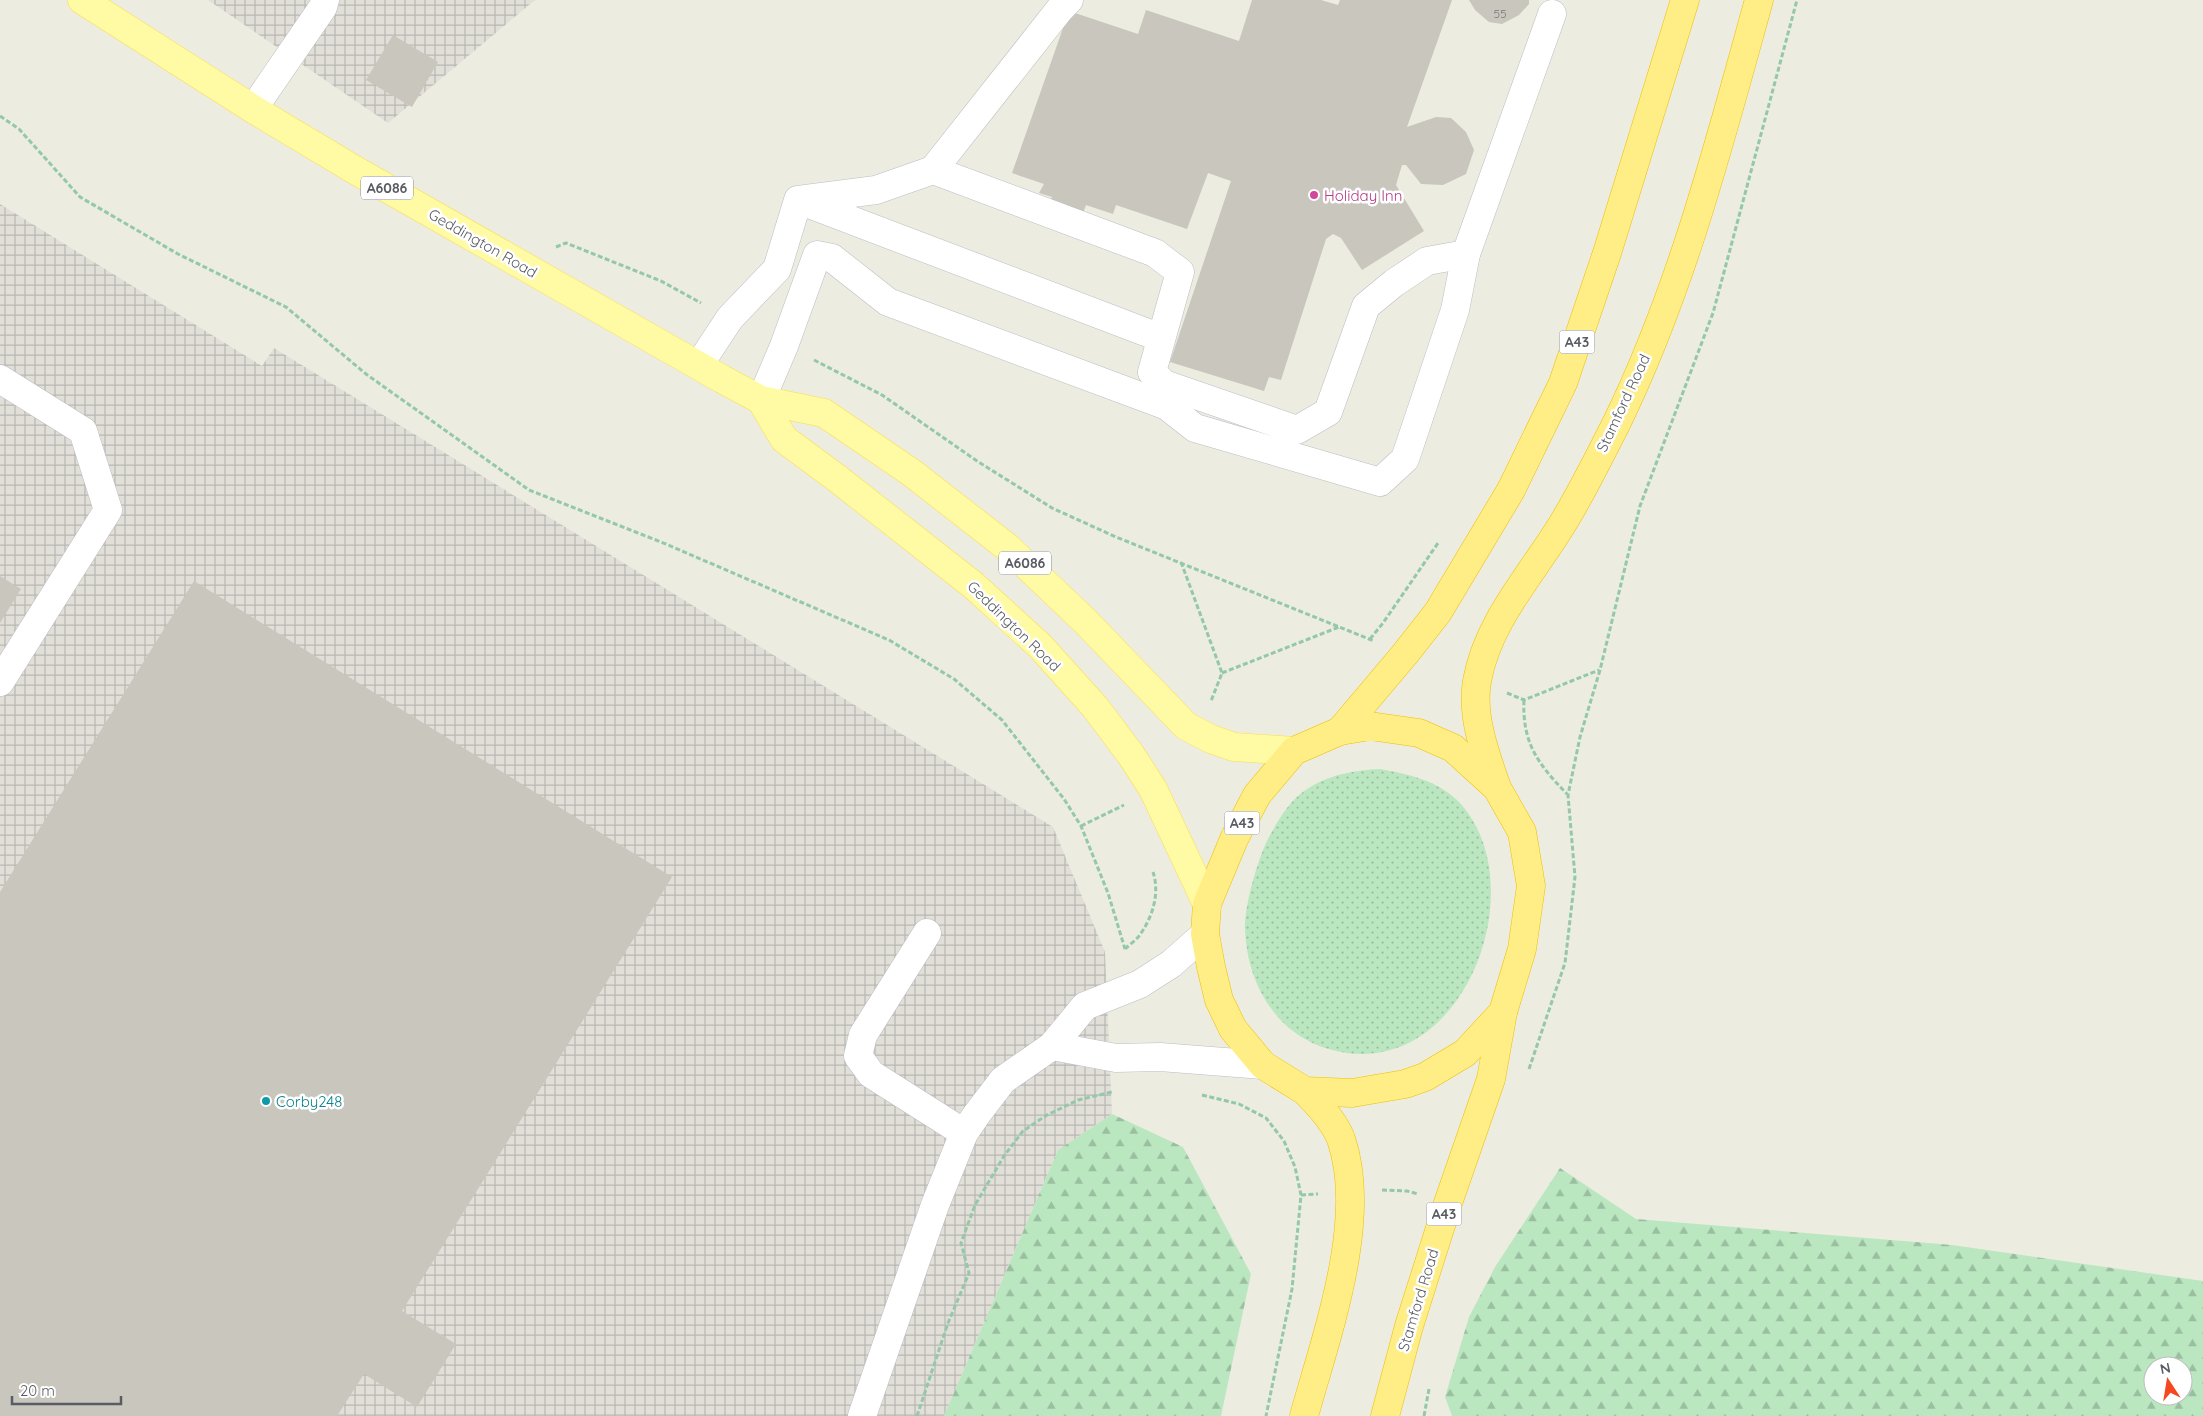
<svg xmlns="http://www.w3.org/2000/svg" width="2203" height="1416" font-family="Quicksand,sans-serif">
	<style>
		.industrial { fill: url(#industrial-grid) }
		.grass { fill: url(#grass-dots) }
		.forest { fill: url(#forest-firs); fill-rule: evenodd }
		.building { fill: #c8c6bd }
		.lines { fill: none; stroke-linecap: round; stroke-linejoin: round }
		.minor-casing { stroke: #bbbdc3; stroke-width: 29 }
		.major-casing { stroke: #fbde4b; stroke-width: 29 }
		.highway-casing { stroke: #eebf00; stroke-width: 29 }
		.path { stroke: #93c8a9; stroke-width: 3; stroke-dasharray: 5 2.5; stroke-linecap: butt }
		.minor { stroke: #fff; stroke-width: 28 }
		.major { stroke: #fffba4; stroke-width: 28 }
		.highway { stroke: #ffee86; stroke-width: 28 }
		.hotel-dot { fill: #d1479c; stroke: #fff; stroke-width: 2 }
		.culture-dot { fill: #0f9aa8; stroke: #fff; stroke-width: 2 }
		.labels { text-anchor: middle; dominant-baseline: central; stroke-width: 5; stroke-linejoin: round; paint-order: stroke }
		.number-label { font-size: 12px; fill: #75767a }
		.shield { fill: #fff; stroke: #8b8d92; stroke-width: 1 }
		.shield-label { font-size: 14px; font-weight: bold; fill: #595c63 }
		.hotel-label { font-size: 15px; fill: #b23c85; stroke: #fff; text-anchor: start }
		.street-label { font-size: 15px; fill: #595c63; stroke: #fff }
		.culture-label { font-size: 15px; fill: #0d838f; stroke: #fff; text-anchor: start }
	</style>
	<defs>
		<pattern id="industrial-grid" width="8" height="8" patternUnits="userSpaceOnUse" patternTransform="scale(1.25)"><rect width="8" height="8" fill="#e1dfd8"/><path d="M0 4h8M4 0v8" fill="none" stroke="#b9b8b3"/></pattern>
		<pattern id="grass-dots" width="8" height="8" patternUnits="userSpaceOnUse" patternTransform="scale(1.25)"><rect width="8" height="8" fill="#bae7c0"/><path d="M2 2h.1M6 6h.1" fill="none" stroke="#9abea0" stroke-width="1.8" stroke-linecap="round"/></pattern>
		<pattern id="forest-firs" width="22" height="20" patternUnits="userSpaceOnUse" patternTransform="scale(1.25)"><rect width="22" height="20" fill="#bae7c0"/><path d="M5 1l3.5 6h-7zM16 11l3.5 6h-7z" fill="#9abea0"/></pattern>
	</defs>
	<rect width="100%" height="100%" fill="#edece0"/>
	<!-- industrial -->
	<g class="industrial">
		<path d="M208,0H535L388,123Z"/>
		<path d="M0,204L262,366L274,348L1053,827L1105,952L1112,1114L1058,1150L944,1416H0Z"/>
	</g>
	<!-- grass -->
	<path class="grass" d="M1380,769C1408,774 1436,780 1457,800C1532,875 1475,1054 1362,1054C1291,1053 1248,998 1245,930C1244,907 1257,862 1267,841C1278,820 1290,798 1312,786C1333,774 1356,770 1380,769Z"/>
	<!-- forest -->
	<g class="forest">
		<path d="M1112,1114L1183,1147L1251,1274L1221,1416H944L1058,1150Z"/>
		<path d="M1560,1168L1636,1219L1952,1245L2203,1281V1416H1452L1445,1397L1469,1317L1495,1267ZM2153,1366H2183V1396H2153Z"/>
	</g>
	<!-- building -->
	<g class="building">
		<path d="M1252,0H1321L1338,5L1340,0H1452L1407,127L1436,117L1451,118L1466,132L1474,150L1466,174L1443,185L1421,184L1406,165H1402L1396,185L1424,231L1362,270L1341,238L1333,234L1326,239L1281,380L1269,377L1264,391L1170,362L1231,181L1208,173L1187,229L1116,205L1113,214L1086,205L1080,221L1047,209L1052,197L1039,193L1044,184L1012,173L1069,11L1138,34L1146,10L1239,41Z"/>
		<path d="M1469,0H1529V4L1519,15L1502,24L1489,22L1475,10Z"/>
		<path d="M393,35L438,62L412,107L366,80Z"/>
		<path d="M0,576L21,589L0,623Z"/>
		<path d="M194,581L672,877L402,1311L456,1344L417,1407L364,1374L337,1416H0V892Z"/>
	</g>
	<g class="lines">
		<defs>
			<g id="minor">
				<path d="M253,109L323,7L325,0"/>
				<path d="M933,170L1060,9L1069,0"/>
				<path d="M801,201L1161,338"/>
				<path d="M699,365L730,318L777,269L798,200L876,190L933,170L1155,253L1180,272L1152,372L1164,384L1297,430L1328,412L1366,306L1394,283L1427,261L1466,254"/>
				<path d="M0,379L83,431L108,510L0,682"/>
				<path d="M761,400L784,346L817,255L832,258L888,302L1167,406L1195,428L1380,482L1405,459L1455,310L1466,254L1552,14"/>
				<path d="M927,933L863,1035L858,1056L871,1074L964,1133"/>
				<path d="M1052,1046L1116,1058L1160,1057L1263,1065"/>
				<path d="M862,1416L935,1205L964,1133L977,1114L1003,1080L1052,1046L1085,1006L1140,984L1171,964L1205,934"/>
			</g>
			<g id="major">
				<path d="M82,0L253,109L355,170L722,379L761,400L824,413L912,473L1007,547L1086,622L1186,726L1211,739L1234,747L1294,751"/>
				<path d="M761,400L784,439L838,479L973,585L1040,646L1095,707L1131,755L1153,789L1207,904"/>
			</g>
			<g id="highway">
				<path d="M1370,726L1419,733L1453,748L1497,788L1522,832L1531,886L1522,949L1503,1012L1465,1053L1425,1077L1405,1084L1352,1093L1305,1091L1263,1065L1233,1029L1219,1000L1211,967L1205,934L1207,904L1234,839L1257,795L1294,751L1340,731Z"/>
				<path d="M1340,731L1405,654L1438,612L1511,490L1563,383L1607,253L1685,0"/>
				<path d="M1496,785C1485,753 1471,716 1477,681C1488,619 1535,571 1566,518C1584,488 1600,455 1616,424C1682,289 1719,144 1759,0"/>
				<path d="M1304,1416C1326,1336 1369,1220 1341,1139C1335,1123 1317,1103 1305,1091"/>
				<path d="M1385,1416L1409,1326L1448,1203L1491,1079L1503,1012"/>
			</g>
		</defs>
		<!-- minor casing -->
		<use href="#minor" class="minor-casing"/>
		<!-- major casing -->
		<use href="#major" class="major-casing"/>
		<!-- highway casing -->
		<use href="#highway" class="highway-casing"/>
		<!-- path -->
		<g class="path">
			<path d="M0,116L19,129L80,197L178,254L286,307L366,374L529,490L661,542L889,640L954,679L1002,720L1064,799L1081,826L1108,893L1125,949"/>
			<path d="M556,247L566,243L661,281L701,303"/>
			<path d="M814,360L882,395L977,461L1052,508L1116,537L1374,641"/>
			<path d="M1181,562L1222,673L1211,701"/>
			<path d="M1370,639L1383,623L1438,543"/>
			<path d="M1222,673L1339,627"/>
			<path d="M1507,693L1524,700L1599,670"/>
			<path d="M1524,700C1522,743 1538,764 1567,794"/>
			<path d="M1081,826L1124,805"/>
			<path d="M1125,949C1129,945 1135,941 1139,936C1153,917 1160,893 1153,872"/>
			<path d="M1529,1069L1565,963L1575,877L1568,795L1580,737L1600,670L1640,506L1713,313L1797,0"/>
			<path d="M1202,1095L1239,1104L1266,1118L1284,1141L1295,1167L1301,1195L1292,1289L1266,1416"/>
			<path d="M1382,1190L1407,1191L1418,1194"/>
			<path d="M1301,1195L1318,1194"/>
			<path d="M917,1416L948,1323L969,1273L961,1243L975,1205L1004,1156L1023,1131L1047,1115L1078,1100L1112,1092"/>
			<path d="M1424,1416L1429,1389"/>
		</g>
		<!-- minor -->
		<use href="#minor" class="minor"/>
		<!-- major -->
		<use href="#major" class="major"/>
		<!-- highway -->
		<use href="#highway" class="highway"/>
	</g>
	<!-- markers -->
	<circle class="hotel-dot" cx="1314" cy="195" r="5"/>
	<circle class="culture-dot" cx="266" cy="1101" r="5"/>
	<g class="labels">
		<!-- number labels -->
		<g class="number-label">
			<text x="1500" y="13">55</text>
		</g>
		<!-- shield labels -->
		<g class="shield">
			<rect x="361" y="176.5" width="52" height="23" rx="4"/>
			<rect x="1559.5" y="330.5" width="35" height="23" rx="4"/>
			<rect x="999" y="551.5" width="52" height="23" rx="4"/>
			<rect x="1224.5" y="811.5" width="35" height="23" rx="4"/>
			<rect x="1426.5" y="1202.5" width="35" height="23" rx="4"/>
		</g>
		<g class="shield-label">
			<text x="387" y="188">A6086</text>
			<text x="1577" y="342">A43</text>
			<text x="1025" y="563">A6086</text>
			<text x="1242" y="823">A43</text>
			<text x="1444" y="1214">A43</text>
		</g>
		<!-- hotel labels -->
		<g class="hotel-label">
			<text x="1324" y="195">Holiday Inn</text>
		</g>
		<!-- street labels -->
		<g class="street-label">
			<text transform="translate(483 243) rotate(30)">Geddington Road</text>
			<text transform="translate(1623 403) rotate(-65)">Stamford Road</text>
			<text transform="translate(1014 626) rotate(44)">Geddington Road</text>
			<text transform="translate(1418 1300) rotate(-73)">Stamford Road</text>
		</g>
		<!-- culture labels -->
		<g class="culture-label">
			<text x="276" y="1101">Corby248</text>
		</g>
	</g>
	<!-- north arrow -->
	<g transform="translate(2168 1381) rotate(348)"><circle r="24" fill="#ffffff" stroke="#bdbec1"/>
	<path d="M0-4L9 19L0 12L-9 19Z" fill="#f5481e"/>
	<text y="-8" font-size="14" font-weight="bold" text-anchor="middle" fill="#595c63">N</text>
	</g>
	<!-- scale -->
	<path d="M12 1396v8h109v-8" fill="none" stroke="#595c63" stroke-width="2.5"/>
	<text x="20" y="1396" font-size="15" fill="#595c63" stroke="#ffffff" stroke-width="4" paint-order="stroke">20 m</text>
</svg>
